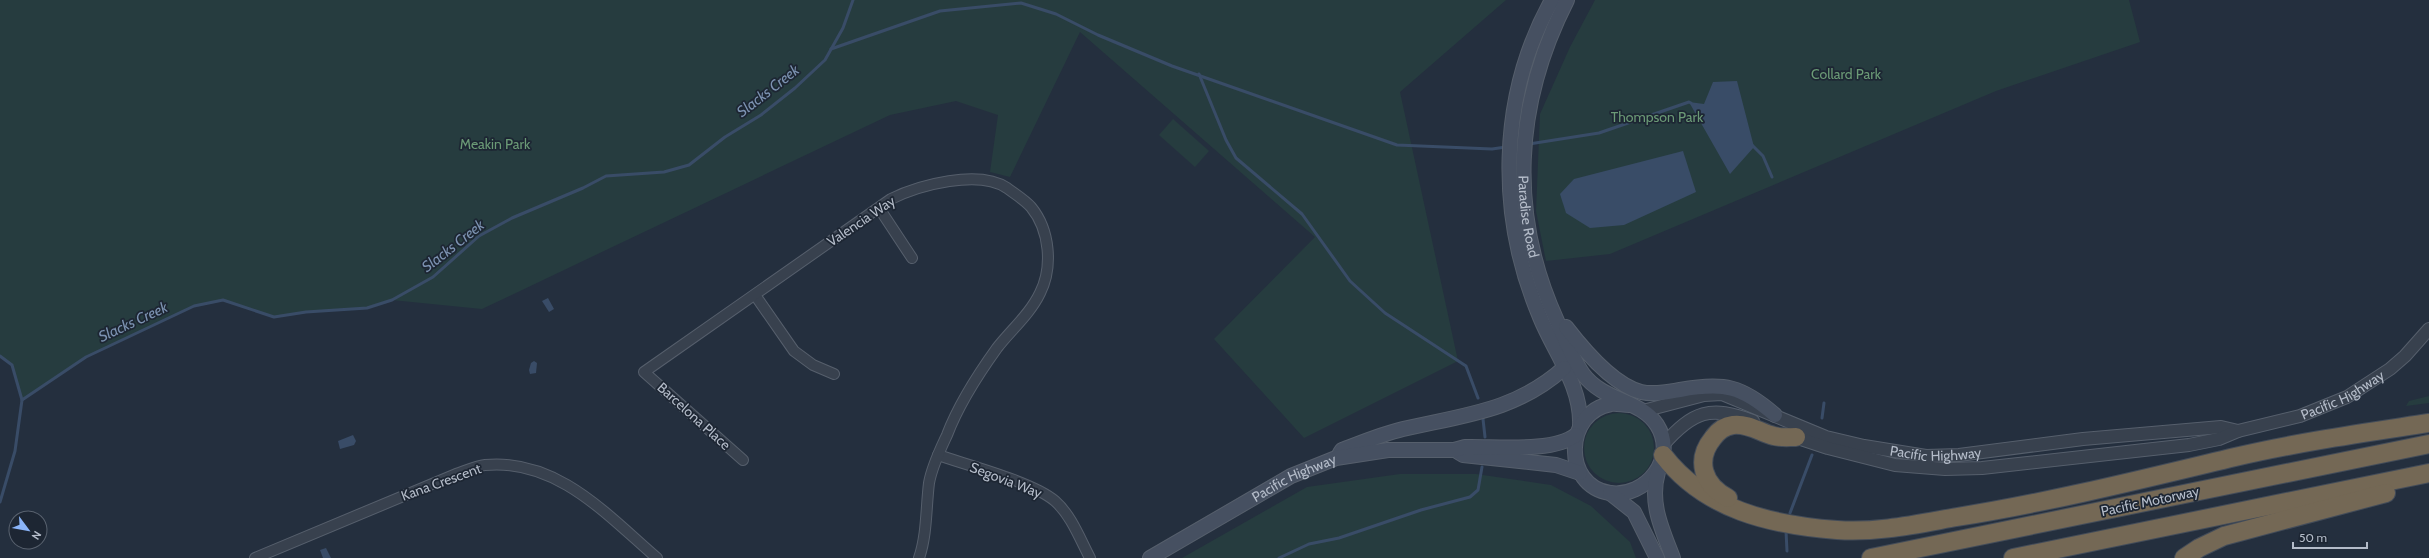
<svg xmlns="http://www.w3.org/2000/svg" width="2429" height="558" font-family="Cabin,sans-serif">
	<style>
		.green { fill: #263c3f }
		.water { fill: #394c67 }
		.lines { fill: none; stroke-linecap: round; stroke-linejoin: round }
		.stream { stroke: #394c67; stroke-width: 3 }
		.minor-casing { stroke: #565f6c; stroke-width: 12 }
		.tertiary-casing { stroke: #565f6c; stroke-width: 14 }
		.secondary-casing { stroke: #565f6c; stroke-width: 16 }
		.motorway-casing { stroke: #434c59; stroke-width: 20 }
		.minor { stroke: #38414e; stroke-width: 10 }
		.tertiary { stroke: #38414e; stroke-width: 12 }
		.secondary { stroke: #465061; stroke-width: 14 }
		.motorway { stroke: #746855; stroke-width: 18 }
		.labels { text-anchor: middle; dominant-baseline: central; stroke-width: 3.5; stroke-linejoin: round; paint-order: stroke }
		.park-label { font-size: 14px; fill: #6b9a76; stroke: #1d2633 }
		.street-label { font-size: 14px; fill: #b4bcc9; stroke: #1d2633 }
		.water-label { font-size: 15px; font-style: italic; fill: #7c92b1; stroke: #1d2633 }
	</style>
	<rect width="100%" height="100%" fill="#242f3e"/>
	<!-- green -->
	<g class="green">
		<path d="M0,0H1506L1400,92L1458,361L1304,438L1214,339L1315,237L1080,32L1010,177L990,172L998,115L956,101L890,115L482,309L392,300L367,308L306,312L274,317L223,300L194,306L86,357L22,400L12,366L0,356Z"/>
		<path d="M1595,0H2129L2140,42L1996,91L1610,254L1546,261L1536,211L1540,114L1570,47Z"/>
		<path d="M1173,119L1209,151L1195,167L1159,135Z"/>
		<path d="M2429,396V403L2406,406L2409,401Z"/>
		<circle cx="1619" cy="448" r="35"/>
		<path d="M1400,474H1476L1551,485L1591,506L1630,542L1636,558H1182L1307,487Z"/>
	</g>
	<!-- water -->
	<g class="water">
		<path d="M1737,81L1754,147L1730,174L1689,102L1704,104L1713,82Z"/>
		<path d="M1683,151L1696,192L1624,225L1590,228L1566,213L1560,194L1574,179Z"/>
		<path d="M548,298L554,309L549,312L542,301Z"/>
		<path d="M534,361L537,363L536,373L530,374L529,370L531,363Z"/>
		<path d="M353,435L356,441L354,445L340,449L338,441Z"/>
		<path d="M326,548L331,558H323L320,550Z"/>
	</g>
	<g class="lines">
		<!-- stream -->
		<g class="stream">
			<path d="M831,49L940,11L1021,3L1056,14L1098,35L1172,66L1397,145L1492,149L1506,147"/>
			<path d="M1199,74L1226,140L1236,158L1302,214L1350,281L1385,313L1466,366L1478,398"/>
			<path d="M1529,144L1599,133L1689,102L1691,103"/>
			<path d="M1752,145L1763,156L1772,177"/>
			<path d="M0,356L12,365L22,400L15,451L0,502"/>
			<path d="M22,400L86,357L194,306L223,300L274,317L306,312L367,308L392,300L433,277L479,236L512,218L583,188L606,176L664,172L689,165L725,137L761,115L795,88L825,60L843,28L853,0"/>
			<path d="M1822,418L1824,403"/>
			<path d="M1483,419L1485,437"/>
			<path d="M1790,513L1812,455"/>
			<path d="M1786,531L1787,551"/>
			<path d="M1279,558L1309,544L1339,538L1421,510L1470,497L1478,490L1482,467"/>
		</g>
		<defs>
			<g id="minor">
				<path d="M879,208L912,258"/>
				<path d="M755,295L794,351L813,365L834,374"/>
				<path d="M938,455C967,465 1033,482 1055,501C1071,515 1080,539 1090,558"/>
				<path d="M743,460L644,372L891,199C919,185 979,169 1007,188C1015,194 1025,200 1031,207C1050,230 1053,267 1040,293C1030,314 1011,330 997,348C979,373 958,406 947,435C940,450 932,466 929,483C926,507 927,535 919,558"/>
				<path d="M255,558L456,474C465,471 476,466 485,465C557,458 607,515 657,558"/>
			</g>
			<g id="tertiary">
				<path id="s1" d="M1643,411L1704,395L1722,394L1826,437L1864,446L1926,456L1959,455L2083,439L2221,427L2238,431"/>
				<path id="s2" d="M1789,435L1828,448L1895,465L1945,469L1982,468L2189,445L2219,439L2238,431L2300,416L2347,397L2390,369L2405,356L2429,329"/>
				<path d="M1663,445C1693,411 1710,405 1753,421"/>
			</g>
			<g id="secondary">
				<path d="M1552,0C1498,97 1497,216 1540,317C1554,352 1582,386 1580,426"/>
				<path id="s3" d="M1567,0C1514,104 1508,214 1557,321C1565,339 1572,358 1583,374C1604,402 1640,399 1657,425C1678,458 1646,498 1610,493C1562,486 1564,412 1611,404C1616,403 1623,405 1629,405"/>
				<path d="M1566,327C1583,349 1613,385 1641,392C1654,395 1668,392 1680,390C1724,382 1742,386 1775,415"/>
				<path d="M1458,452L1463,455L1556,465L1580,473"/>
				<path d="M1340,453L1342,450C1363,442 1382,434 1403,429C1464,415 1516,411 1564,368"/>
				<path d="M1658,472C1649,503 1662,529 1673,558"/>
				<path d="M1610,493L1634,512L1657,558"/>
				<path id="s4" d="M1150,558L1291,476L1336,458L1388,450H1454L1465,447C1494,446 1553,453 1576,435"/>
			</g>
			<g id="motorway">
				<path d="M1663,455C1705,510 1771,525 1837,530C1877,533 1917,524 1957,517C2051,502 2143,479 2235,457C2299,442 2364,433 2429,423"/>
				<path d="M1728,498C1703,485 1695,460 1713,438C1718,431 1725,426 1733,425C1748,423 1761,433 1774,436C1781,438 1789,437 1796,437"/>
				<path d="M1871,558L2429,444"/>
				<path d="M2013,558L2429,473"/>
				<path d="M2184,558L2199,548L2224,536L2386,493"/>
			</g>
		</defs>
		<!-- minor casing -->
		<use href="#minor" class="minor-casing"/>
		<!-- tertiary casing -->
		<use href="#tertiary" class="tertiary-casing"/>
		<!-- secondary casing -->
		<use href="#secondary" class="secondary-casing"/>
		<!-- motorway casing -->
		<use href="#motorway" class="motorway-casing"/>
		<!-- minor -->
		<use href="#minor" class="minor"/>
		<!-- tertiary -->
		<use href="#tertiary" class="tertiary"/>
		<!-- secondary -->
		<use href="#secondary" class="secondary"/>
		<!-- motorway -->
		<use href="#motorway" class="motorway"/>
	</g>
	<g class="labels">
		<!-- park labels -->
		<g class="park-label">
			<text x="1846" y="74">Collard Park</text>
			<text x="1657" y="117">Thompson Park</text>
			<text x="495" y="144">Meakin Park</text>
		</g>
		<!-- street labels -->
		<g class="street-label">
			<text stroke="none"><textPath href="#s3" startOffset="224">Paradise Road</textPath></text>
			<text transform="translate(861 221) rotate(-34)">Valencia Way</text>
			<text stroke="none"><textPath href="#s2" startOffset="568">Pacific Highway</textPath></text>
			<text transform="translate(694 416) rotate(42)">Barcelona Place</text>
			<text stroke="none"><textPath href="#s1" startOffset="305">Pacific Highway</textPath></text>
			<text stroke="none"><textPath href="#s4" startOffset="165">Pacific Highway</textPath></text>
			<text transform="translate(1006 480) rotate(21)">Segovia Way</text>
			<text transform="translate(441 482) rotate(-20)">Kana Crescent</text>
			<text transform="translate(2150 501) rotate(-12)">Pacific Motorway</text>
		</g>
		<!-- water labels -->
		<g class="water-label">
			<text transform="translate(768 91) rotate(-38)">Slacks Creek</text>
			<text transform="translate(453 246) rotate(-38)">Slacks Creek</text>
			<text transform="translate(133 322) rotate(-25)">Slacks Creek</text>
		</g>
	</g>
	<!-- north arrow -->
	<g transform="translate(28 530) rotate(122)"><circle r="19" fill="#1d2633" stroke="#59626f"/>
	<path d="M0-3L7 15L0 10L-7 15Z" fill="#8ab4f8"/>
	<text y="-6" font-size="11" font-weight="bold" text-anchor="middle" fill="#b4bcc9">N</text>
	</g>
	<!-- scale -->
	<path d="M2293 542v6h74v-6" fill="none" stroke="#b4bcc9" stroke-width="2"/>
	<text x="2299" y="542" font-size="12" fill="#b4bcc9" stroke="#1d2633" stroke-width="3" paint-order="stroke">50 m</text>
</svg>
